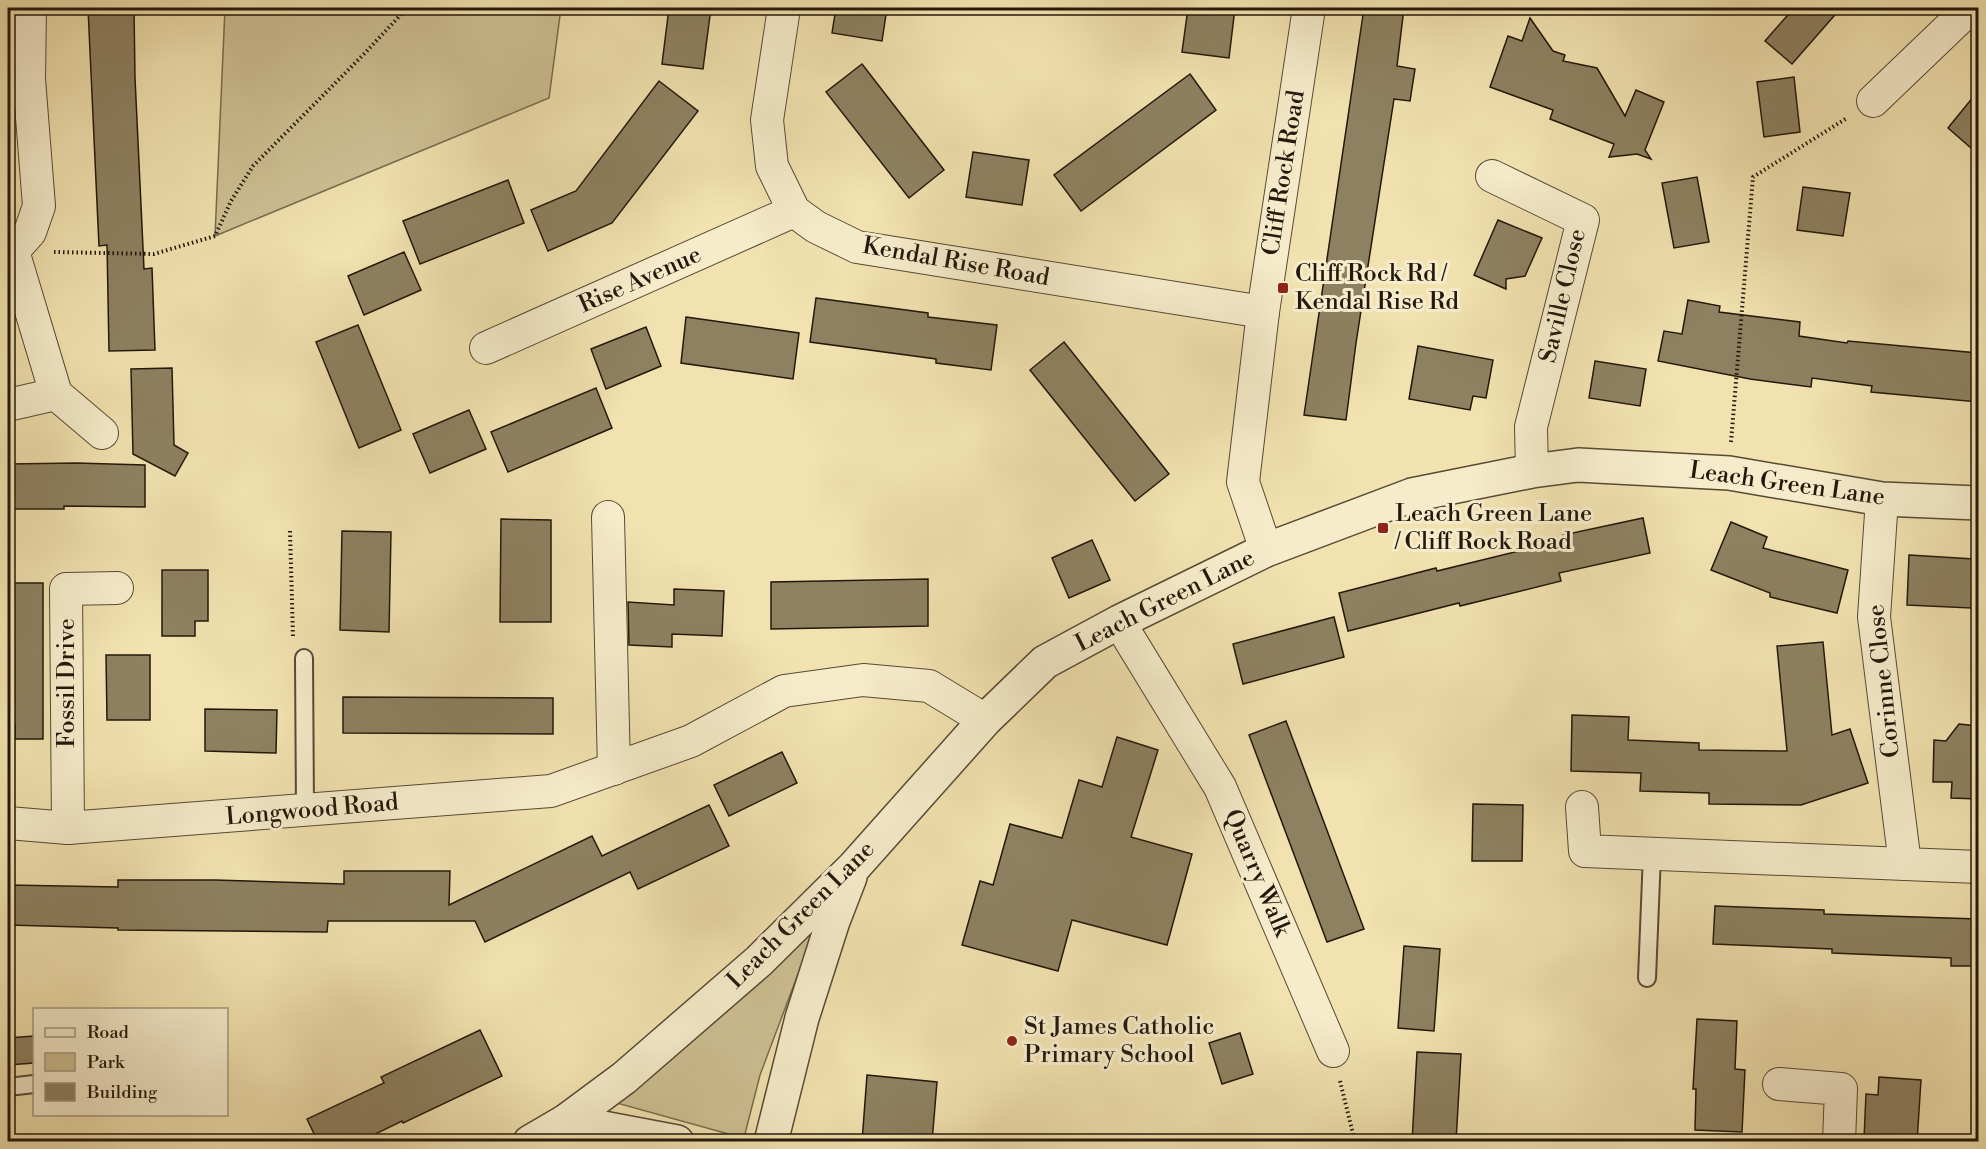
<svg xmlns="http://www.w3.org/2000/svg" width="1986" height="1149" font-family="'Libre Bodoni',serif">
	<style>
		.green { fill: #cec093; stroke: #786c50; stroke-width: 1.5 }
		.building { fill: #8e8161; stroke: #23180c; stroke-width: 1.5 }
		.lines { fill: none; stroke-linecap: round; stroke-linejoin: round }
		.service-casing { stroke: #564a35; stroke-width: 20 }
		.minor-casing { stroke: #564a35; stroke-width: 34 }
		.tertiary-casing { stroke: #564a35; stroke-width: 36 }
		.path { stroke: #23180c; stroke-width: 4; stroke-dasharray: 1.5 3; stroke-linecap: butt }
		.service { stroke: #f6eccb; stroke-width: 16 }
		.minor { stroke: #f6eccb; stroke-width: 32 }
		.tertiary { stroke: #f6eccb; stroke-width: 33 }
		.poi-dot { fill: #8f2418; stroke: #f6eccb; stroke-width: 2 }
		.labels { text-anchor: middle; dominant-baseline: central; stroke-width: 6; stroke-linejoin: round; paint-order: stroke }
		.street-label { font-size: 24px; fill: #23180c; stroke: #f6eccb }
		.poi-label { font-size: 24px; fill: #23180c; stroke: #f6eccb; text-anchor: start }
	</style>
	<rect width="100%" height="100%" fill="#f1e2af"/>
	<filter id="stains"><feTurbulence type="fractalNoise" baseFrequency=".00333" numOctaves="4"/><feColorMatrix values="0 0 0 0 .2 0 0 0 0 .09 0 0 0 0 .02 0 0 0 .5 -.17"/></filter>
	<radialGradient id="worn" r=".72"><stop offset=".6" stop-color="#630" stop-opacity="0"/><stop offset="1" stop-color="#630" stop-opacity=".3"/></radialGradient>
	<!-- green -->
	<g class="green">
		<path d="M225,8H561L549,98L215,236Z"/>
		<path d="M807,930L813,934L760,1075L745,1134L732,1135L613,1102Z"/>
	</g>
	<!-- building -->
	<g class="building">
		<path d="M88,8H134L135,78L144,269L152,268L155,350L109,351L107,245L99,246Z"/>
		<path d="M669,8H711L703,69L662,64Z"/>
		<path d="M836,8H887L882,41L832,33Z"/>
		<path d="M1188,8H1235L1229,58L1182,52Z"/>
		<path d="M1364,8H1404L1397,66L1415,69L1410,101L1394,99L1356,343L1346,420L1304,415Z"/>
		<path d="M1794,8H1841L1792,64L1765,41Z"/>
		<path d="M1530,18L1553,51L1565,55L1563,61L1597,68L1625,116L1636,90L1664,102L1645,150L1651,159L1637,154L1609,157L1614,144L1550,119L1553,110L1490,87L1508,36L1522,41Z"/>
		<path d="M862,64L944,170L909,198L826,92Z"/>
		<path d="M1190,74L1216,110L1081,211L1054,175Z"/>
		<path d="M1794,77L1800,132L1764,137L1757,82Z"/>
		<path d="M659,81L698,111L612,223L548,251L531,210L576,191Z"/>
		<path d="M1978,91V154L1948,128Z"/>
		<path d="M973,152L1029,160L1022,205L966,197Z"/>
		<path d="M1697,177L1709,242L1674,248L1662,183Z"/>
		<path d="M508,180L524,223L420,264L403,221Z"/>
		<path d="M1803,187L1850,193L1843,236L1797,230Z"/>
		<path d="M1498,220L1542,238L1525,276L1506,279V289L1474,275Z"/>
		<path d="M404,252L421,290L364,315L348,276Z"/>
		<path d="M816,298L928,313V317L997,325L991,370L936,363V359L810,342Z"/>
		<path d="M1688,300L1720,306L1719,312L1800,322L1799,336L1847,343L1848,341L1978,353V402L1871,392L1872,386L1812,378L1811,387L1750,379L1658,361L1664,331L1682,334Z"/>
		<path d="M686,317L799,333L793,379L681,363Z"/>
		<path d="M358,325L401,430L359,448L316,342Z"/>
		<path d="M646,327L661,366L606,389L591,349Z"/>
		<path d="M1064,342L1169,474L1135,501L1030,370Z"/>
		<path d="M1418,346L1493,360L1486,398L1473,396L1470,410L1409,399Z"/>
		<path d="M1595,361L1646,369L1640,406L1589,398Z"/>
		<path d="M172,368L174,445L188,453L175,476L133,454L131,369Z"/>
		<path d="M596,388L612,428L508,472L491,432Z"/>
		<path d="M469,410L486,449L430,473L413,434Z"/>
		<path d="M76,463L145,465V507L64,506V509H8V464Z"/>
		<path d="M1643,518L1650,553L1559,573L1561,581L1460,606L1459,603L1348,631L1339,593L1436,568L1437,571L1564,540L1563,535Z"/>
		<path d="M501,519L551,520V622H500Z"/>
		<path d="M1731,522L1767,537L1763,548L1848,570L1837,613L1770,597V593L1711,570Z"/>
		<path d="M342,531L391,532L389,632L340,630Z"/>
		<path d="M1092,540L1110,580L1069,598L1052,558Z"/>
		<path d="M1909,555L1974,559L1971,608L1907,605Z"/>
		<path d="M162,570H208V621H195V636H162Z"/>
		<path d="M928,579V626L771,629V582Z"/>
		<path d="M8,583H43V739H15V725H8Z"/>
		<path d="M674,589L724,591L722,636L672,634V647L629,645L628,602L674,605Z"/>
		<path d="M1334,617L1344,657L1243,684L1233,644Z"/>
		<path d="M1823,642L1832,735L1850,729L1868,783L1801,805L1709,804V793L1640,791L1641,773L1571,771L1572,715L1629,717L1628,740L1699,743V750L1787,751L1777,646Z"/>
		<path d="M106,655H150V720H107Z"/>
		<path d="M343,697L553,698V734L343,733Z"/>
		<path d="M205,709L277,710L276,753L205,751Z"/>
		<path d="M1286,721L1364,929L1327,942L1249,735Z"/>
		<path d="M1959,724L1978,726V799L1951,798L1952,782H1933L1934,740L1946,741Z"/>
		<path d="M1117,737L1158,750L1131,837L1192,854L1167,945L1072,920L1058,971L962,945L980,881L993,885L1010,824L1062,838L1079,780L1102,787Z"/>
		<path d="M782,752L797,783L729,816L714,785Z"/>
		<path d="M1473,804L1523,805L1522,861H1472Z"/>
		<path d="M709,805L729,846L638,889L630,872L485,942L475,921H328L327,932L118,930V928L8,925V885L118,887V880H215L344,884V871H450L449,905L592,836L602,856Z"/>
		<path d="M1715,906L1824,910V914L1978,919V966H1951V958L1832,953V949L1713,944Z"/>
		<path d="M1404,946L1440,949L1434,1031L1398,1028Z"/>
		<path d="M1697,1019L1737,1021L1735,1069L1745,1070L1742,1132L1695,1130L1696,1089H1693Z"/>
		<path d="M480,1030L502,1076L403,1123L402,1121L359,1142H318L307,1119L384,1083L381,1077Z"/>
		<path d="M1240,1033L1253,1074L1222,1084L1209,1043Z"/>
		<path d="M34,1036V1063L8,1065V1038Z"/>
		<path d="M1417,1052L1461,1054L1456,1142H1412Z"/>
		<path d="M867,1075L937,1082L932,1142H862Z"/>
		<path d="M1879,1077L1921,1080L1917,1142H1873V1139H1864L1866,1094L1878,1095Z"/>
	</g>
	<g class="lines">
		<defs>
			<g id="service">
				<path d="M304,658L305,810"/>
				<path d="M1647,978L1652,854"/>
				<path d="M8,1087L34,1084"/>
			</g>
			<g id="minor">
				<path d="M784,8L767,120L772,166L794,211L816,227L857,247L1263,312"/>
				<path d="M1873,101L1970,8"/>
				<path d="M1492,176L1583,220L1531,427L1532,471"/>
				<path d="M13,251L56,394"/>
				<path d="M8,255L13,251L30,232L39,206L29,79L30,8"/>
				<path d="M486,348L794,211"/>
				<path d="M8,405L56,394L102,433"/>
				<path d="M1882,499L1874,617L1905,864L1978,867"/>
				<path d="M608,517L614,769"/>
				<path d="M1266,550L1243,482L1263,312L1309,8"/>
				<path d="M1119,622L1220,787L1333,1051"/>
				<path d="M1582,807L1585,851L1905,864"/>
				<path d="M8,823L68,828L551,791L691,741L784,691L863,680L929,686L985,720"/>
				<path d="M68,828L66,589L117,588"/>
				<path d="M1779,1084L1841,1089L1839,1142"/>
			</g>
			<g id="tertiary">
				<path d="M566,1121L677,1142"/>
				<path d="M530,1142L566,1121L624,1078L759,961L854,867L985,720L1045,662L1119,622L1266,550L1412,495L1532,471L1578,465L1729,473L1882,499L1978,503"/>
				<path d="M771,1142L802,1018L833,921L850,877"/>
			</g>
		</defs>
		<!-- service casing -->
		<use href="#service" class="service-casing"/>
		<!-- minor casing -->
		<use href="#minor" class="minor-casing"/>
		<!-- tertiary casing -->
		<use href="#tertiary" class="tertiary-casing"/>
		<!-- path -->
		<g class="path">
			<path d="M54,252L154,254L215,236L231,201L253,166L364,54L407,8"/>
			<path d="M1731,442L1753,177L1847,118"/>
			<path d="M290,531L293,637"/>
			<path d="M1340,1081L1355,1142"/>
		</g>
		<!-- service -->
		<use href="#service" class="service"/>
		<!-- minor -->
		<use href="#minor" class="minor"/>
		<!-- tertiary -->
		<use href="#tertiary" class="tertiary"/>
	</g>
	<!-- markers -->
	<g class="poi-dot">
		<rect x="1277" y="282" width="12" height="12" rx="3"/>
		<rect x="1377" y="522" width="12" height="12" rx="3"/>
		<circle cx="1012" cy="1041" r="6"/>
	</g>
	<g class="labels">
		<!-- street labels -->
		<g class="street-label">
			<text transform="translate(1284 173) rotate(-81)">Cliff Rock Road</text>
			<text transform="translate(956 262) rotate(10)">Kendal Rise Road</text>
			<text transform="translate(640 280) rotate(-24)">Rise Avenue</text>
			<text transform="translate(1563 296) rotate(-77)">Saville Close</text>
			<text transform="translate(1787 484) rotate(8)">Leach Green Lane</text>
			<text transform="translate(1165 601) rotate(-27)">Leach Green Lane</text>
			<text transform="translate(1884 681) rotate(-96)">Corinne Close</text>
			<text transform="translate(67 683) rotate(-90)">Fossil Drive</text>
			<text transform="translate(312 810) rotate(-5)">Longwood Road</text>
			<text transform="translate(1257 873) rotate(67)">Quarry Walk</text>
			<text transform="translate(801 915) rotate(-45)">Leach Green Lane</text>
		</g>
		<!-- poi labels -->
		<g class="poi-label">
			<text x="1295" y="274">Cliff Rock Rd /<tspan x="1295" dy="28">Kendal Rise Rd</tspan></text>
			<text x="1395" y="514">Leach Green Lane<tspan x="1395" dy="28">/ Cliff Rock Road</tspan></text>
			<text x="1024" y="1027">St James Catholic<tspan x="1024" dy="28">Primary School</tspan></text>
		</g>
	</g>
	<!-- margin -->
	<rect width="1986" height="1149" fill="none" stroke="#f1e2af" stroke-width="30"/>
	<rect x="9" y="9" width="1968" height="1131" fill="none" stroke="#23180c" stroke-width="3"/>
	<rect x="15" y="15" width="1956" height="1119" fill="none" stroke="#23180c" stroke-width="1.5"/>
	<!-- legend -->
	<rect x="33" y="1008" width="195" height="108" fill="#f6eccb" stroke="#a2977f" stroke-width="1.5"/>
	<rect x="45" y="1028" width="30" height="9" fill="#f6eccb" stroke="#a2977f" stroke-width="1.5"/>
	<text x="87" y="1038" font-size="18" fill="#23180c">Road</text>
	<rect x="45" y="1053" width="30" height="18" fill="#cec093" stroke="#a2977f" stroke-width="1.5"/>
	<text x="87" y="1068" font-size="18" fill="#23180c">Park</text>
	<rect x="45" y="1083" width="30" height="18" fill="#8e8161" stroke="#a2977f" stroke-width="1.5"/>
	<text x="87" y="1098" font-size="18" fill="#23180c">Building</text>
	<rect width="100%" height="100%" filter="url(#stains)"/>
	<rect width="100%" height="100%" fill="url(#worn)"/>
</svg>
